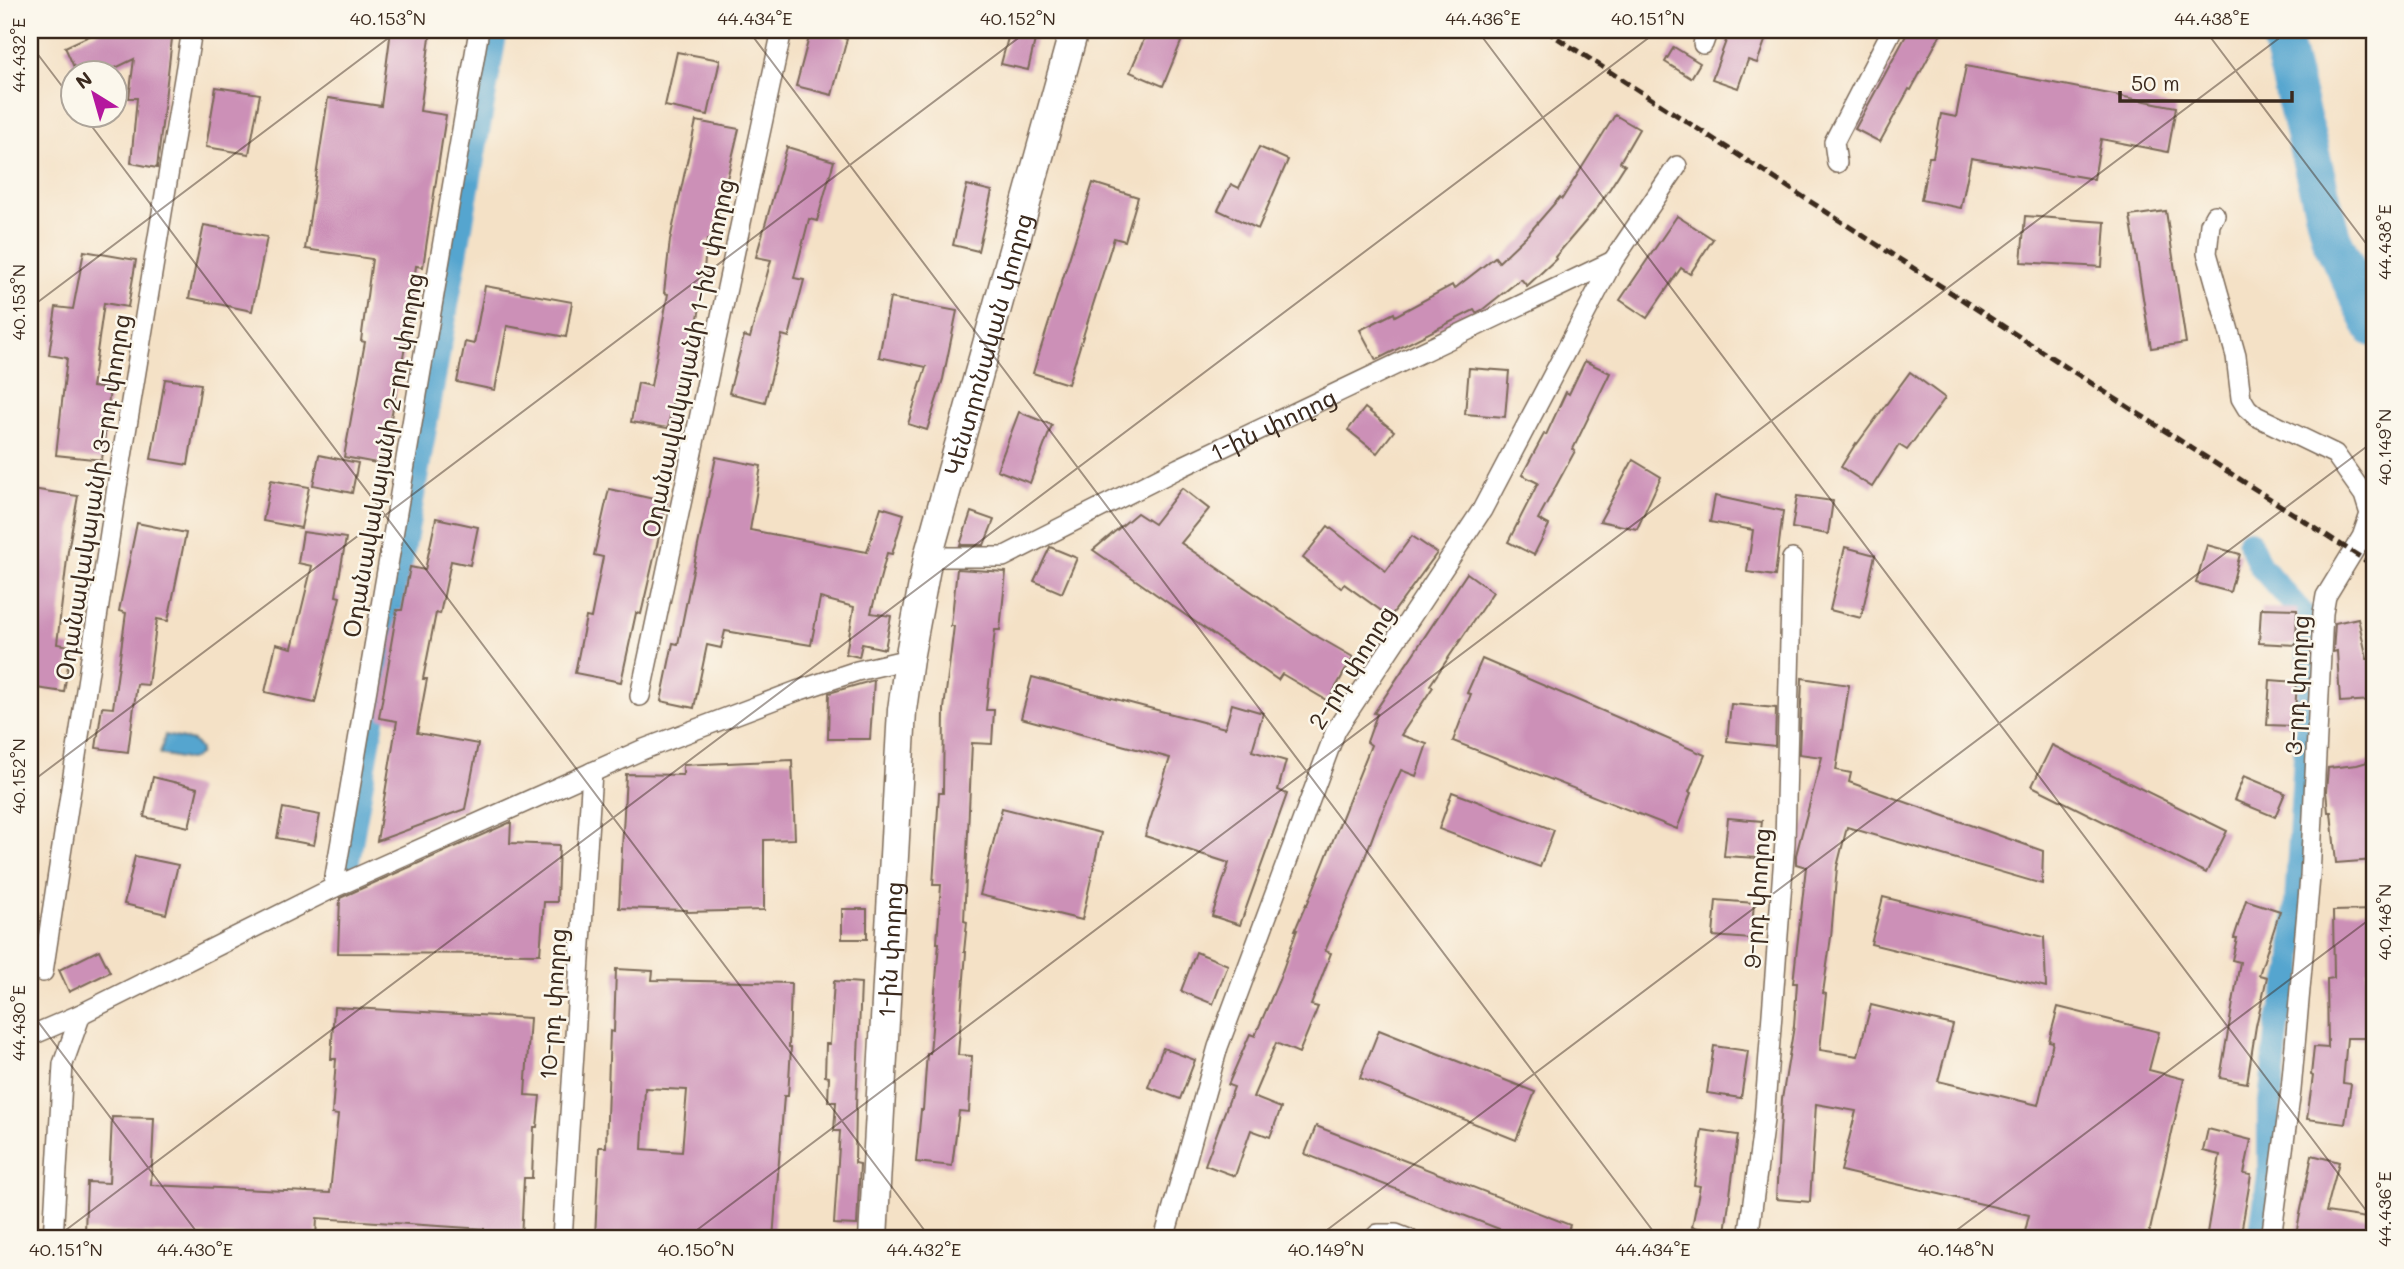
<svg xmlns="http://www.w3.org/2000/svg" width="2404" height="1269" font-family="Mali,'Noto Sans Armenian',sans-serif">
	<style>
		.water { fill: #55a5cf; stroke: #486876; stroke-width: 2 }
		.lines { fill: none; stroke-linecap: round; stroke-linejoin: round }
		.canal { stroke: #55a5cf; stroke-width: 24 }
		.river { stroke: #55a5cf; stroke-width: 40 }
		.building { fill: #cc90b7; fill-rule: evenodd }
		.street-casing { stroke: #7c6a59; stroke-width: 22 }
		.secondary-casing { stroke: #7c6a59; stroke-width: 31 }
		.street { stroke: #fff; stroke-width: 19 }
		.secondary { stroke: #fff; stroke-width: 28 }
		.rail { stroke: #3b2a1e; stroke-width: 5; stroke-dasharray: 10 5; stroke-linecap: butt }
		.ticks { fill: none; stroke: #3b2a1e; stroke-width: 2; stroke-opacity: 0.45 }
		.labels { text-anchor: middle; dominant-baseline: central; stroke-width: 5; stroke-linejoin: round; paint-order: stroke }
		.street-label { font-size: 24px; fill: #3b2a1e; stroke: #fbf7ec }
		.neatline { fill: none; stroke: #3b2a1e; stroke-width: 2.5 }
		.ticks-label { font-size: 18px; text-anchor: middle; fill: #3b2a1e }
	</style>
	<rect width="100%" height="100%" fill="#fbf7ec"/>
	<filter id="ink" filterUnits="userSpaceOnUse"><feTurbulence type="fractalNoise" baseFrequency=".0143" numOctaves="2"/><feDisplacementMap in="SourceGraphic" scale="14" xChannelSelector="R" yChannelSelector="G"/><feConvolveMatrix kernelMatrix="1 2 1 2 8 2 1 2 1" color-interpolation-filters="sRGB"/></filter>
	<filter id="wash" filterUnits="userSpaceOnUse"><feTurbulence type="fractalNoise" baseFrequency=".00686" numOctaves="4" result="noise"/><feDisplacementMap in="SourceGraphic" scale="28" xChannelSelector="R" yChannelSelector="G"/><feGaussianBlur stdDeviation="1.57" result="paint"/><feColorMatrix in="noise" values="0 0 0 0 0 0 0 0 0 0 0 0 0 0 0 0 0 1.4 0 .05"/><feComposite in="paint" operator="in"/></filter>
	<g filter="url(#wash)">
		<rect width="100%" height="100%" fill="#f4e1c6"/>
		<!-- water -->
		<path class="water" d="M165,735L193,741L200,749L199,755L190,760L160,754Z"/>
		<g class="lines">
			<!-- canal -->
			<g class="canal">
				<path d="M2249,541L2260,566L2303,614L2310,674L2292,970L2278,1024L2269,1113V1175L2260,1239"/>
				<path d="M347,866L496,30"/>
			</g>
			<!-- river -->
			<path class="river" d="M2279,30L2331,238L2374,327"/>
		</g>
		<g id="blocks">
			<!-- building -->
			<g class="building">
				<path d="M102,30H173L157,168L131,163L137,98H129L134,59L103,74H77L65,47Z"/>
				<path d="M391,30H431L420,111L446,115L423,267L416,266L405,347L382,464L344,457L365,342L361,341L372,259L305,249L328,98L381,106Z"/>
				<path d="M811,30H846L844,38L847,39L832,95L796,86Z"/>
				<path d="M1148,30H1186L1163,86L1130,72Z"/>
				<path d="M1730,30H1769L1757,63L1748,60L1738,88L1712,79Z"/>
				<path d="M1909,30H1943L1911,90L1909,89L1880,142L1855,129Z"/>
				<path d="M1009,34L1035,40L1028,70L1001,64Z"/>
				<path d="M1674,47L1700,63L1691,78L1665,62Z"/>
				<path d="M677,52L720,60L708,115L665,106Z"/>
				<path d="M1966,66L2176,107L2168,152L2101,139L2094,179L1971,158L1961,208L1921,200L1929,157H1933L1941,114L1956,117Z"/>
				<path d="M216,87L260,94L249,154L206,147Z"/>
				<path d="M1615,115L1639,129L1620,162L1625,165L1598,207L1555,257L1556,259L1527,286L1521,279L1482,310L1476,313L1474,310L1376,360L1360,330L1394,313L1395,316L1452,285L1454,289L1495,257L1499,262L1528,234L1560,197L1562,199Z"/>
				<path d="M696,121L739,129L712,241L707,240L700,307L687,378L677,376L668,428L631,422L638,383L651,386L668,294L664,293L670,240Z"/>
				<path d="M787,147L834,161L817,221L809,219L794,278L804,280L789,337L782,335L765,402L729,393L744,336L750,338L771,260L756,257Z"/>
				<path d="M1259,147L1288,160L1258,229L1218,210L1231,184L1239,188Z"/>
				<path d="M1093,183L1138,197L1125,241L1114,238L1068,384L1033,373Z"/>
				<path d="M967,185L992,191L978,251L953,245Z"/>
				<path d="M2166,211L2186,343L2151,348L2130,216Z"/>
				<path d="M1677,216L1713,239L1690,274L1681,268L1647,318L1620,300Z"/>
				<path d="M2025,216L2105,222L2102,267L2021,262Z"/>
				<path d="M204,225L267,237L252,311L189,298Z"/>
				<path d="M84,251L136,260L128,307L104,303L92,387L110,389L102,460L56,455L67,358L49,355L56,307L73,309Z"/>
				<path d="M485,286L572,302L566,337L507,326L495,390L457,382L465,342L474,344Z"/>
				<path d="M890,298L957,311L943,379L927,430L908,424L926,367L879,357Z"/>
				<path d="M1585,361L1610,373L1573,449L1575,451L1538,519L1549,525L1534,555L1508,542L1538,483L1522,475L1544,434L1546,435L1566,392L1569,394Z"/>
				<path d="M1469,368L1509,371L1505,417L1465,414Z"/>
				<path d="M1910,372L1945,398L1907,450L1899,445L1872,487L1841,467L1856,443L1857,444Z"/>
				<path d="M165,379L201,384L188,465L151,459Z"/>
				<path d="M1365,408L1394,431L1377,453L1348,430Z"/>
				<path d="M1019,412L1052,425L1030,483L997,470Z"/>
				<path d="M319,455L358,463L352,493L313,485Z"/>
				<path d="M716,457L761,466L750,530L867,552L881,507L904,514L892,554L887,553L871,613L891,616L885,649L862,644L859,657L846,654L854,607L820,598L811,645L725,631L721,648L707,645L694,708L661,701L673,643L678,644Z"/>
				<path d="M1633,460L1661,477L1637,529L1600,521Z"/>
				<path d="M271,480L309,487L301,528L263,521Z"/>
				<path d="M1182,488L1209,509L1181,543L1313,634L1353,657L1328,701L1282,674L1278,680L1093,550L1137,513L1154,524Z"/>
				<path d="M32,489L78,496L68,551L57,644L71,646L64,692L30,687V640L33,621L30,620V507Z"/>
				<path d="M609,489L667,502L641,614L636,613L621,682L575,673L586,617L591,618L603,557L594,555Z"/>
				<path d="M1715,496L1783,511L1775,576L1747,572L1753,530L1710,522Z"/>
				<path d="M1797,496L1833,501L1828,534L1792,528Z"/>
				<path d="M971,512L994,520L984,545H960Z"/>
				<path d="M436,518L478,527L470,565L451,561L440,614L436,613L423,679H427L417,733L478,744L465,809L377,841L397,721L379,718L391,650H390L397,610H402L410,567L425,570Z"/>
				<path d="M137,523L186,533L168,621L157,619L148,685L137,684L128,752L96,748L102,707L113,708L126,613L119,611Z"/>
				<path d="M1328,526L1386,571L1412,536L1437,553L1390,617L1344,584L1341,588L1303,558Z"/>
				<path d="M303,532L346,538L336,596L340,597L315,703L265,692L276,644L292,648L312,566L298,563Z"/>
				<path d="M2207,545L2240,554L2230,592L2196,583Z"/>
				<path d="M1050,547L1077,558L1062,593L1034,581Z"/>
				<path d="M1845,547L1875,555L1861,618L1830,610Z"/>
				<path d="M957,569L1006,572L1000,630H995L986,710H994L992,744L972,743L964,921L967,922L964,952H966L958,1055L972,1056L969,1112L959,1111L952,1166L916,1162L921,1110H923L927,1053H930L939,943H937L941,885H933L939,793H943L944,709L954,626H951Z"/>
				<path d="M1467,573L1493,592L1430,685L1433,687L1401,735L1427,744L1416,776L1401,770L1380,817L1356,881L1325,951L1331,953L1311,1005L1318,1007L1299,1053L1276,1043L1253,1097L1281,1108L1270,1137L1251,1130L1235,1176L1205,1165L1234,1087L1228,1085L1250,1034L1255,1036L1279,980L1297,930H1295L1306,904L1307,905L1371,745L1367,742L1377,714L1374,713Z"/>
				<path d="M2261,608L2297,609L2296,645L2259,643Z"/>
				<path d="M2358,618L2367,659H2374V700L2340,702L2337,651L2333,652L2335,623Z"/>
				<path d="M1482,659L1705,755L1689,792L1691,793L1677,829L1453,741L1471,694L1467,693Z"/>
				<path d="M1032,677L1225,728L1232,704L1263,713L1252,751L1286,761L1278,790L1287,794L1240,925L1212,916L1229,863L1145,836L1170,758L1021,718Z"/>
				<path d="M1802,678L1849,685L1836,770L1851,773L1849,782L2043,851L2042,884L1847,827L1837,867L1831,937L1823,993L1826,994L1820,1050L1858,1056L1871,1005L1953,1025L1938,1081L2038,1105L2053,1042L2049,1041L2058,1007L2159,1032L2149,1070L2184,1079L2148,1239H2040L2024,1236L2029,1215L1841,1171L1856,1111L1816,1104L1810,1202L1776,1199L1782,1099L1794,1026L1797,983H1793L1806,867L1796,864V855L1822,757L1799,754Z"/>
				<path d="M874,680L870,739H828L829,693Z"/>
				<path d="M2270,680L2297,682L2294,726L2267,725Z"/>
				<path d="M1731,704L1776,708L1775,746L1727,741Z"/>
				<path d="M2052,745L2227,831L2206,873L2032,786Z"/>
				<path d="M792,760L795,839L764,840V910L687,912V910L619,908L626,774L683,775V765Z"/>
				<path d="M2374,760V860L2336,863L2331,812H2328L2326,791L2328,768L2357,765Z"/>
				<path d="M2244,776L2285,793L2275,817L2234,800Z"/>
				<path d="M153,777L198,788L189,827L144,817Z"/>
				<path d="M1452,792L1554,830L1540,867L1439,829Z"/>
				<path d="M283,808L320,815L314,845L277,838Z"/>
				<path d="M1002,808L1101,833L1082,920L980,895Z"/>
				<path d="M1728,818L1762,821L1758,858L1724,856Z"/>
				<path d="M511,822L510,843L559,845L557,902H544L540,954L338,953L340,898Z"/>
				<path d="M135,856L178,865L166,914L124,904Z"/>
				<path d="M1883,897L2044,937L2046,987L1871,944Z"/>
				<path d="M1716,900L1754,903L1751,939L1713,936Z"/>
				<path d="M2246,900L2280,911L2259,975L2267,977L2256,1026L2247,1083L2220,1078L2240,962L2232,960L2237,938H2234Z"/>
				<rect x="842" y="909" width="25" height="30"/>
				<path d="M2373,910L2374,970H2367L2368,1038H2347L2343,1083L2351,1084L2345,1124L2307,1119L2313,1076L2311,1075L2314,1047L2328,1048L2327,979L2334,978L2333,911Z"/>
				<path d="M99,950L110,972L69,992L59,970Z"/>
				<path d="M1196,952L1228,965L1213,1004L1181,991Z"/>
				<path d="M616,969L653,971L652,980L791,983L789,1047H791L788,1096H784L773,1239H595L599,1147H606L610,1031L614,1032ZM645,1088L687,1090L682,1152L642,1149Z"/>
				<path d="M834,981L861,983L856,1106L855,1163L860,1164L857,1225L834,1224L840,1131H834L836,1102H828L829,1077L825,1076L826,1044H830Z"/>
				<path d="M334,1007L530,1018L525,1095L540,1096L537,1127H534L532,1178H524L521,1239H484V1229L317,1218L316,1239L85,1231L87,1182L109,1183L112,1117L154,1118L151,1185L330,1193L338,1115L332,1114L336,1059H331Z"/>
				<path d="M1379,1030L1535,1092L1516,1140L1360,1078Z"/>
				<path d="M1714,1046L1748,1051L1741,1098L1707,1093Z"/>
				<path d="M1163,1048L1195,1060L1180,1099L1148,1087Z"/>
				<path d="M1316,1126L1570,1225L1565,1239H1525L1305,1154Z"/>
				<path d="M2208,1129L2251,1140L2244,1174L2251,1175L2240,1239H2206L2220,1155L2203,1151Z"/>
				<path d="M1702,1130L1738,1135L1725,1232L1692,1227L1700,1186L1694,1185Z"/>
				<path d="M2312,1155L2339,1162L2326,1212L2374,1219V1239H2295Z"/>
			</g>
		</g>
	</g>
	<g filter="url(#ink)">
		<use href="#blocks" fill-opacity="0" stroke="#7c6a59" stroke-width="2"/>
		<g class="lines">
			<defs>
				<g id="street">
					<path d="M1703,44L1708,30"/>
					<path d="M1837,163L1834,142L1892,30"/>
					<path d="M2215,215L2210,224L2207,253L2236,356L2241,398L2247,408L2256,416L2335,454L2364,495L2370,514L2362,537L2326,596L2323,613L2310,877L2291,1090L2271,1239"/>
					<path id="s1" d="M928,557H1003L1179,468L1613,261"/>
					<path d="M640,696L782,30"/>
					<path d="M333,888L479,30"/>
					<path d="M43,972L117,487L192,30"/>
					<path d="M30,1036L81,1014L333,888L644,749L797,691L857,671L909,659"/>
					<path d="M53,1239L63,1064L81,1014"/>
					<path d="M562,1239L592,772"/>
					<path d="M1164,1239L1218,1047L1336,730L1482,510L1613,261L1677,166"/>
					<path d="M1373,1239L1378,1234H1396L1409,1239"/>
					<path d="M1748,1239L1764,1120L1785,842L1792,559"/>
				</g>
				<g id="secondary">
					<path id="s2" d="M873,1239L902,710L909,659L928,557L1074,30"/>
				</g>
			</defs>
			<!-- street casing -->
			<use href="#street" class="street-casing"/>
			<!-- secondary casing -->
			<use href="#secondary" class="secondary-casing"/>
			<!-- street -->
			<use href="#street" class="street"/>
			<!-- secondary -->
			<use href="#secondary" class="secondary"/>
			<!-- rail -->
			<path class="rail" d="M1545,30L2374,566"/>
		</g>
	</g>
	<!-- ticks -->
	<path class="ticks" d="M748,30L1659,1239M1477,30L2374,1221M2205,30L2374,254M30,44L74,102M84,116L931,1239M30,308L399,30M30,783L1029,30M30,1011L202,1239M54,1239L1659,30M685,1239L2290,30M1315,1239L2374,441M1945,1239L2374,916"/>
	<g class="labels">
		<!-- street labels -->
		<g class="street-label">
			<text stroke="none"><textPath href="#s2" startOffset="906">Կենտրոնական փողոց</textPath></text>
			<text transform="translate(687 358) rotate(-78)">Օդանավակայանի 1-ին փողոց</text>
			<text stroke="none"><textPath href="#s1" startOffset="376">1-ին փողոց</textPath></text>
			<text transform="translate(382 455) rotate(-80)">Օդանավակայանի 2-րդ փողոց</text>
			<text transform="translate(92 497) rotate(-81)">Օդանավակայանի 3-րդ փողոց</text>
			<text transform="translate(1351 667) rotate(-58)">2-րդ փողոց</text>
			<text transform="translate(2296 685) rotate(-87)">3-րդ փողոց</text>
			<text transform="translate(1756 898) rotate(-86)">9-րդ փողոց</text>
			<text stroke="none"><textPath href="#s2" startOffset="290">1-ին փողոց</textPath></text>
			<text transform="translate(552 1004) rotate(-86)">10-րդ փողոց</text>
		</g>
	</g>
	<!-- margin -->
	<rect width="2404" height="1269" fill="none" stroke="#fbf7ec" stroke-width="77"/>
	<!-- north arrow -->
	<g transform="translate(94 94) rotate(323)"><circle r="33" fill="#fbf7ec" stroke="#aea59a" stroke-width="2"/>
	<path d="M0-5L12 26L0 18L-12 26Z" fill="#b5179e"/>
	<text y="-10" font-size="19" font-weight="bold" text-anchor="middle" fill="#3b2a1e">N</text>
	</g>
	<!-- scale -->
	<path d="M2120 91v10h172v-10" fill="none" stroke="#3b2a1e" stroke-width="3.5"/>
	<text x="2131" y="91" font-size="21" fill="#3b2a1e" stroke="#fbf7ec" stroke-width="5" paint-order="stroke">50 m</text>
	<rect x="38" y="38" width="2328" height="1192" class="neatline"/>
	<g class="ticks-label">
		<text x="388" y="25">40.153°N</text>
		<text x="755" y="25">44.434°E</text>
		<text x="1018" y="25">40.152°N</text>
		<text x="1483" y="25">44.436°E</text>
		<text x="1648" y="25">40.151°N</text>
		<text x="2212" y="25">44.438°E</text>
		<text transform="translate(19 55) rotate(-90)" y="6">44.432°E</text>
		<text transform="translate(2385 242) rotate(-90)" y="6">44.438°E</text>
		<text transform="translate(19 302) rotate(-90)" y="6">40.153°N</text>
		<text transform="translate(2385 447) rotate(-90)" y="6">40.149°N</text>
		<text transform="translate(19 776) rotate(-90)" y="6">40.152°N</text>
		<text transform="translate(2385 922) rotate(-90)" y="6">40.148°N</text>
		<text transform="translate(19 1023) rotate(-90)" y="6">44.430°E</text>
		<text transform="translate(2385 1209) rotate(-90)" y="6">44.436°E</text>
		<text x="66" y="1256">40.151°N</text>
		<text x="195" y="1256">44.430°E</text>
		<text x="696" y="1256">40.150°N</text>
		<text x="924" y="1256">44.432°E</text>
		<text x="1326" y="1256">40.149°N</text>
		<text x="1653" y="1256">44.434°E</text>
		<text x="1956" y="1256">40.148°N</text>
	</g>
</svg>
